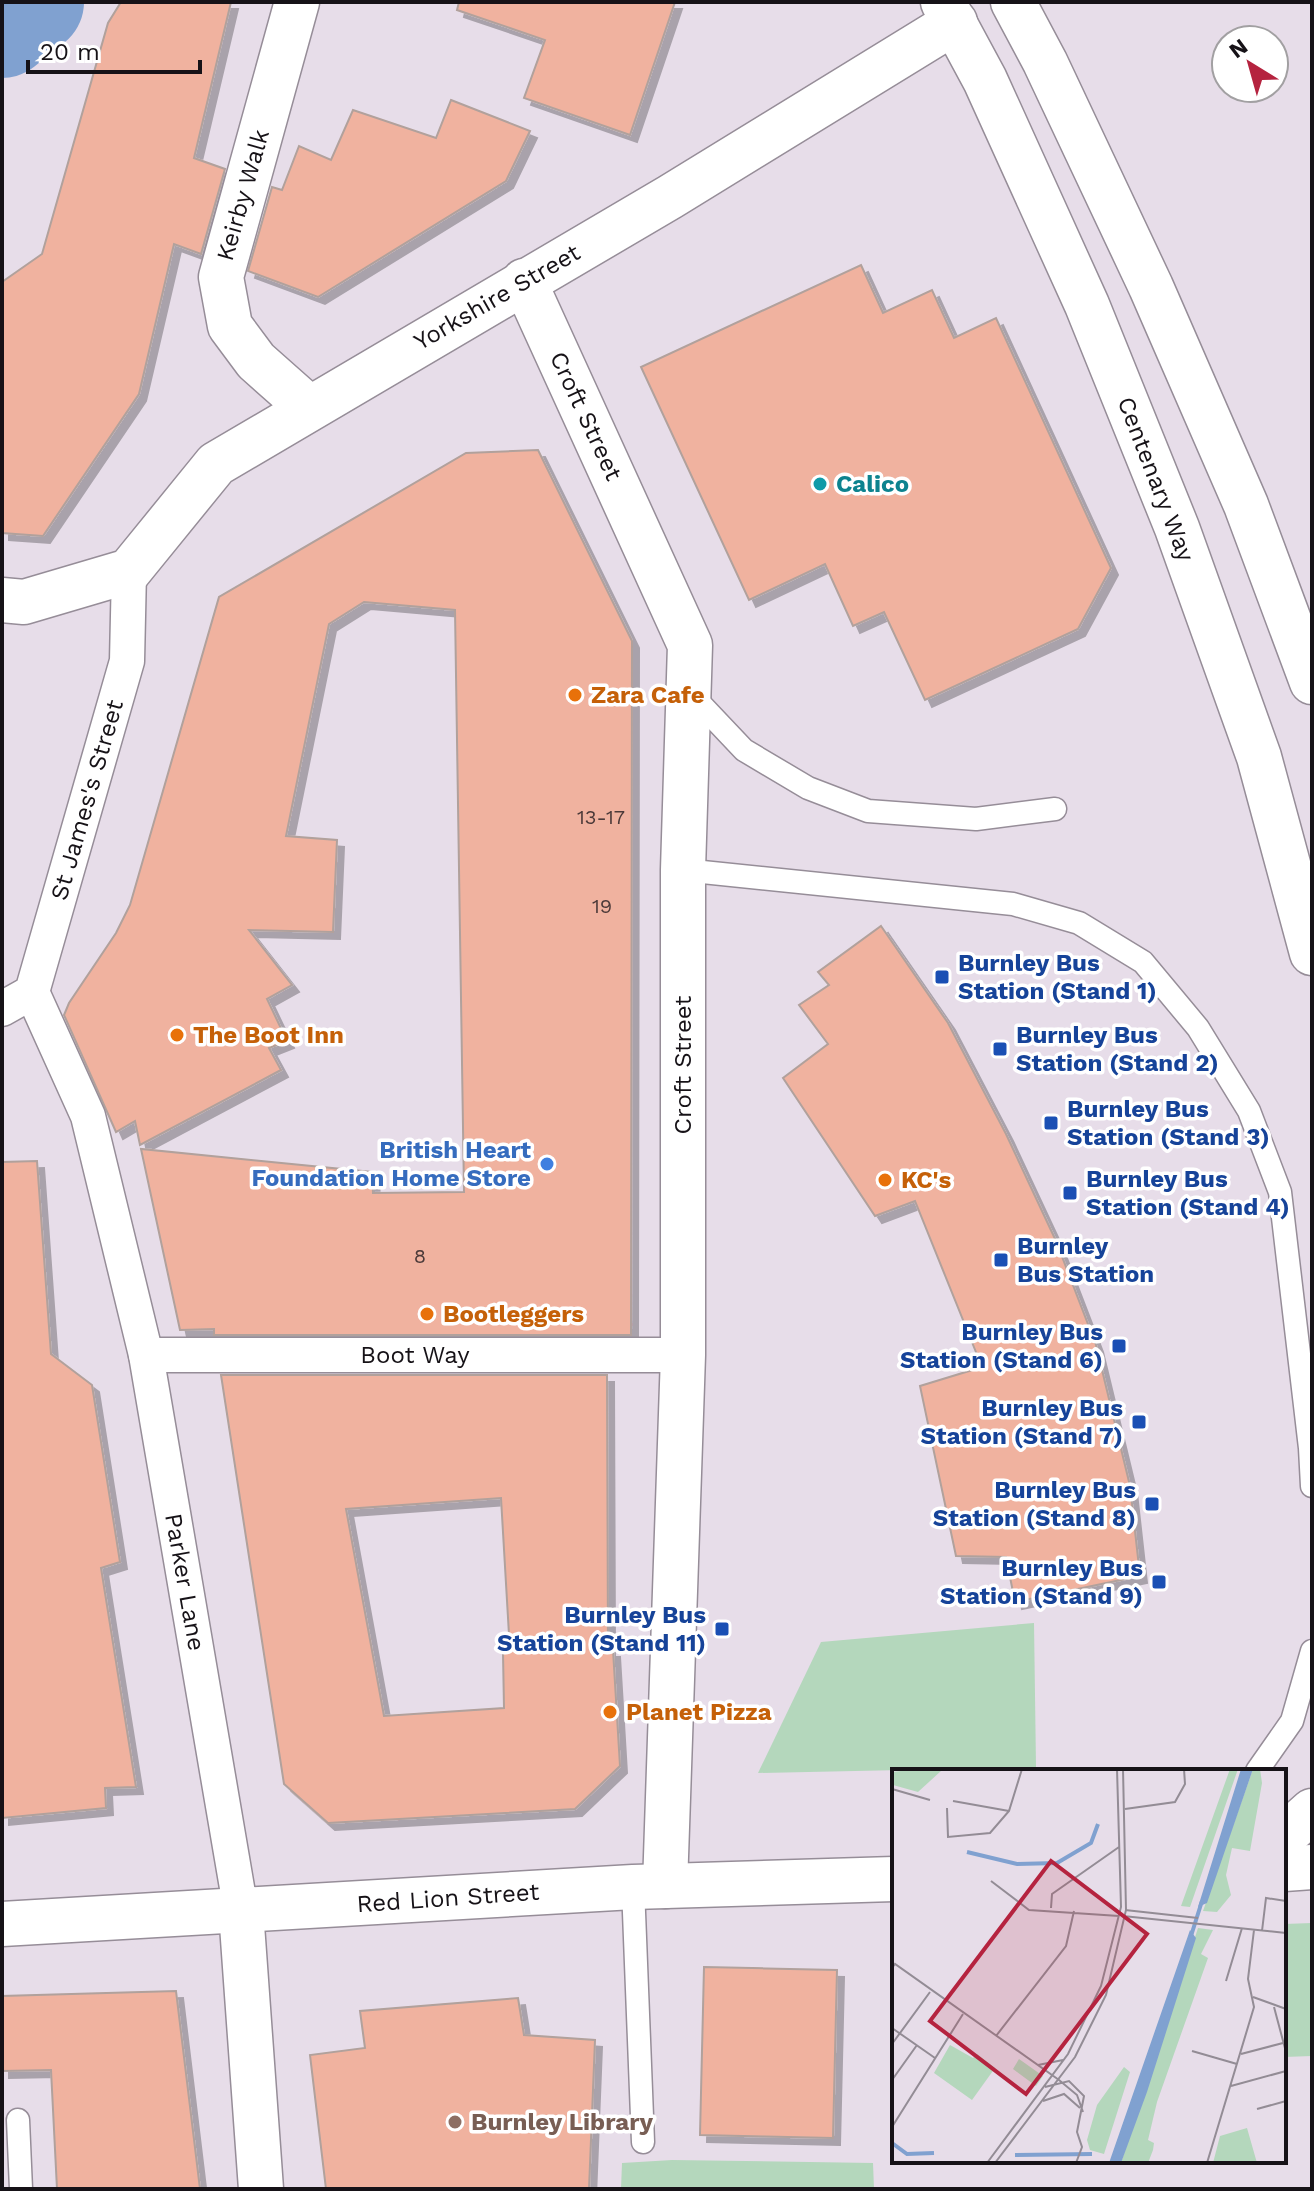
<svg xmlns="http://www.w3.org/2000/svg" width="1314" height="2191" font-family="'Work Sans',sans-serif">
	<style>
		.green { fill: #b4d7bc }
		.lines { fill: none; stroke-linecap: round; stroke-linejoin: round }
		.river { stroke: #80a1d0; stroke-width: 104 }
		.building { fill: #f0b29f; stroke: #b1a19c; stroke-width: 2; fill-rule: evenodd; filter: url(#shadow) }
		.service-casing { stroke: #968d98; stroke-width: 25 }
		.pedestrian-casing { stroke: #968d98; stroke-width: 37 }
		.minor-casing { stroke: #968d98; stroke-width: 47 }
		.primary-casing { stroke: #968d98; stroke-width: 47 }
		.service { stroke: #fff; stroke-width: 22 }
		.pedestrian { stroke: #fff; stroke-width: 34 }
		.minor { stroke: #fff; stroke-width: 44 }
		.primary { stroke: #fff; stroke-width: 44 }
		.culture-dot { fill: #0f9aa8; stroke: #fff; stroke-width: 3 }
		.food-dot { fill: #e8710a; stroke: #fff; stroke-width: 3 }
		.transit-dot { fill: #1a4fb4; stroke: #fff; stroke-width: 3 }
		.shop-dot { fill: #3f7fe0; stroke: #fff; stroke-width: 3 }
		.education-dot { fill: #8d6e63; stroke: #fff; stroke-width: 3 }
		.labels { text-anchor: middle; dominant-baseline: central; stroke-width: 7; stroke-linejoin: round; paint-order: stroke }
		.number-label { font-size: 20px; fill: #4c3a39 }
		.street-label { font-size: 24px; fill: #161217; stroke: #fff }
		.culture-label { font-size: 24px; font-weight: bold; fill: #0d838f; stroke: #fff; text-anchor: start }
		.food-label { font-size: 24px; font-weight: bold; fill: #c56008; stroke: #fff; text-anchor: start }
		.transit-label { font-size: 24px; font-weight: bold; fill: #164399; stroke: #fff; text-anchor: start }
		.shop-label { font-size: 24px; font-weight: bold; fill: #366cbe; stroke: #fff; text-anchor: end }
		.education-label { font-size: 24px; font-weight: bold; fill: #785e54; stroke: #fff; text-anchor: start }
		.inset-river { fill: none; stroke: #80a1d0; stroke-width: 4 }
		.inset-road { fill: none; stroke: #938c95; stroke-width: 2 }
		.view { fill: #b5233f; fill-opacity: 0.15; stroke: #b5233f; stroke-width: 4 }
		.inset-edge { fill: none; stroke: #161217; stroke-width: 4 }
	</style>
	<defs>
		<filter id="shadow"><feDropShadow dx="7" dy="7" stdDeviation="0" flood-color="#0004"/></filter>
	</defs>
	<rect width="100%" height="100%" fill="#e7dde9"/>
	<!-- green -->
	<g class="green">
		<path d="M1034,1623L1036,1767L758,1773L821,1642Z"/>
		<path d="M1312,1923V2056L1284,2057V1924Z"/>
		<path d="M672,2160L873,2163L874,2189H621L622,2163Z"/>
	</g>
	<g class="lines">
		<!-- river -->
		<path class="river" d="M2,26L32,2"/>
	</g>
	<!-- building -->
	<g class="building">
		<path d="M121,2H231L194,158L225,169L201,254L174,244L139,394L43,536L2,533V282L42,254L108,23Z"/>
		<path d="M459,2H675L630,135L524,98L545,40L457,10Z"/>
		<path d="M451,100L530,131L506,181L318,297L248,271L272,187L282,190L299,146L331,160L353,110L436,138Z"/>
		<path d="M861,265L883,313L932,290L954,338L996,318L1111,568L1078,629L925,700L884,612L853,626L825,564L749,600L641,367Z"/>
		<path d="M538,450L632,641L631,1335H214V1329L180,1330L141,1149L372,1172L373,1193L464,1192L455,610L364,602L329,624L286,836L337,840L333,932L249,930L292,985L267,999L287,1041L269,1048L281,1070L140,1145L135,1121L116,1132L64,1015L69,1003L116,933L130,905L219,597L466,453Z"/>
		<path d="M881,926L948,1023L1006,1134L1056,1241L1096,1345L1130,1486L1140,1576L1015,1602L1006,1557L956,1556L920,1386L982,1367L915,1201L875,1216L783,1078L828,1044L799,1005L829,985L818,972Z"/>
		<path d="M37,1161L51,1354L92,1385L120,1562L101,1568L136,1787L105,1788L106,1808L2,1818V1162Z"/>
		<path d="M221,1375H607L608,1650H613L620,1766L575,1809L328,1823L284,1784ZM501,1498L510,1652L503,1653L504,1708L384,1716L346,1509Z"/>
		<path d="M704,1967L837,1970L833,2138L700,2135Z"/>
		<path d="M176,1991L200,2189H57L51,2070L2,2071V1996Z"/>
		<path d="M518,1998L524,2035L595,2040L589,2189H326L310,2055L365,2048L360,2011Z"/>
	</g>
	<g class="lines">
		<defs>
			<g id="service">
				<path d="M690,693L744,750L808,788L868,811L976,819L1055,809"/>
				<path d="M683,870L1013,904L1079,923L1143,962L1198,1028L1249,1111L1280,1192L1310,1448L1312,1486"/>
				<path d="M1257,1771L1292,1721L1312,1651"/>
				<path d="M633,1887L643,2142"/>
				<path d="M18,2120L21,2189"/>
			</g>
			<g id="pedestrian">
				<path d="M32,992L88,1116L146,1355L241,1911"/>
				<path d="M2,1009L32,992L127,661L129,571"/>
				<path d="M146,1355H683"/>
			</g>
			<g id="minor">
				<path d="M297,2L221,277L230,326L256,361L309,408"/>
				<path d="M524,281L690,645L683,870V1355L665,1886"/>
				<path d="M2,600L24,602L129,571L216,464L670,197L955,22"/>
				<path d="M1284,1836L1312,1811"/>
				<path d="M1284,1869L1312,1867"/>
				<path d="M241,1911L261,2189"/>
				<path d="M2,1924L633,1887L894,1879"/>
			</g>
			<g id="primary">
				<path d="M943,2L985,80L1087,305L1177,528L1259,757L1312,953"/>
				<path d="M1013,2L1045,62L1151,287L1246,505L1312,682"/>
			</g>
		</defs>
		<!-- service casing -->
		<use href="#service" class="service-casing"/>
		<!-- pedestrian casing -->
		<use href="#pedestrian" class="pedestrian-casing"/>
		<!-- minor casing -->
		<use href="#minor" class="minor-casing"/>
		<!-- primary casing -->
		<use href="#primary" class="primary-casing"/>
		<!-- service -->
		<use href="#service" class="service"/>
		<!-- pedestrian -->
		<use href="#pedestrian" class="pedestrian"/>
		<!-- minor -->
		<use href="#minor" class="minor"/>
		<!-- primary -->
		<use href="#primary" class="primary"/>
	</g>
	<!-- markers -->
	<circle class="culture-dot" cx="820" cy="484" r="8"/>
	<g class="food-dot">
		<circle cx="575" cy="695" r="8"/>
		<circle cx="177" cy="1035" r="8"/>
		<circle cx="885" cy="1180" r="8"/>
		<circle cx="427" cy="1314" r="8"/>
		<circle cx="610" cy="1712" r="8"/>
	</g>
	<g class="transit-dot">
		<rect x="934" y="969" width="16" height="16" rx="4"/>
		<rect x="992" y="1041" width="16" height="16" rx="4"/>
		<rect x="1043" y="1115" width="16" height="16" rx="4"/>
		<rect x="1062" y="1185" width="16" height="16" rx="4"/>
		<rect x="993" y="1252" width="16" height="16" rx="4"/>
		<rect x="1111" y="1338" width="16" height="16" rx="4"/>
		<rect x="1131" y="1414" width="16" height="16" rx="4"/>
		<rect x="1144" y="1496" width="16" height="16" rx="4"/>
		<rect x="1151" y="1574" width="16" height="16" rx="4"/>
		<rect x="714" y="1621" width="16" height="16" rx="4"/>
	</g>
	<circle class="shop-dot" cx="547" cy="1164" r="8"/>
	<circle class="education-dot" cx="455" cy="2122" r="8"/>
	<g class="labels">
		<!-- number labels -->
		<g class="number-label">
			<text x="601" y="817">13-17</text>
			<text x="602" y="906">19</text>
			<text x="420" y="1256">8</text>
		</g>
		<!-- street labels -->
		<g class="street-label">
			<text transform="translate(243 195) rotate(-74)">Keirby Walk</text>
			<text transform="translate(497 297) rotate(-30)">Yorkshire Street</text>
			<text transform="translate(586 416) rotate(65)">Croft Street</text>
			<text transform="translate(1156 479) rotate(69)">Centenary Way</text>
			<text transform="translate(87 800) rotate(-74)">St James's Street</text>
			<text transform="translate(683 1065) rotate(-90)">Croft Street</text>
			<text x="415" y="1355">Boot Way</text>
			<text transform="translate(185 1582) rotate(80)">Parker Lane</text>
			<text transform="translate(448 1898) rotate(-4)">Red Lion Street</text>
		</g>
		<!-- culture labels -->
		<g class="culture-label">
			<text x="836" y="484">Calico</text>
		</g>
		<!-- food labels -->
		<g class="food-label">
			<text x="591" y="695">Zara Cafe</text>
			<text x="193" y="1035">The Boot Inn</text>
			<text x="901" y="1180">KC's</text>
			<text x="443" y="1314">Bootleggers</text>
			<text x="626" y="1712">Planet Pizza</text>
		</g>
		<!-- transit labels -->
		<g class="transit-label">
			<text x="958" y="963">Burnley Bus<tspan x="958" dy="28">Station (Stand 1)</tspan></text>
			<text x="1016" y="1035">Burnley Bus<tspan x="1016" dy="28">Station (Stand 2)</tspan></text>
			<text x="1067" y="1109">Burnley Bus<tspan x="1067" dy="28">Station (Stand 3)</tspan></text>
			<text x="1086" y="1179">Burnley Bus<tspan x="1086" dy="28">Station (Stand 4)</tspan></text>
			<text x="1017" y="1246">Burnley<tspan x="1017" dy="28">Bus Station</tspan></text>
			<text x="1103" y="1332" text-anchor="end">Burnley Bus<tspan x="1103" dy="28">Station (Stand 6)</tspan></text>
			<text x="1123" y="1408" text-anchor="end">Burnley Bus<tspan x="1123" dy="28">Station (Stand 7)</tspan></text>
			<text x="1136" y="1490" text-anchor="end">Burnley Bus<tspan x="1136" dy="28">Station (Stand 8)</tspan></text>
			<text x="1143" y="1568" text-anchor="end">Burnley Bus<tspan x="1143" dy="28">Station (Stand 9)</tspan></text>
			<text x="706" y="1615" text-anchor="end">Burnley Bus<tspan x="706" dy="28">Station (Stand 11)</tspan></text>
		</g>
		<!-- shop labels -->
		<g class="shop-label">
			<text x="531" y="1150">British Heart<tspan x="531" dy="28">Foundation Home Store</tspan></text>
		</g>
		<!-- education labels -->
		<g class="education-label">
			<text x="471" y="2122">Burnley Library</text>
		</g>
	</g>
	<!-- overview -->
	<g transform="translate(892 1769)">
		<rect width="394" height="394" fill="#e7dde9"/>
		<path d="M26,0L49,2L26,23L1,16L0,3ZM338,0H346L298,138L289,137ZM361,0H368L370,14L358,82L340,79L334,106L339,126L325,143L311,142ZM306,159L321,161L309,185L316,189L265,333L256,371L262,374L261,381L256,394H229ZM58,276L81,289L85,285L103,299L80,331L42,304ZM127,290L151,307L144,317L121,300ZM232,298L238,303L212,385L198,381L195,371L205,336ZM355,359L365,394H321L328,367Z" fill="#b4d7bc"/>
		<path d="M349,0H361L315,134L306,138ZM298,161L304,169L255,323L229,394H217Z" fill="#80a1d0"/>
		<path class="inset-river" d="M75,83L125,95L165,94L199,74L206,55M299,167L310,132M0,374L15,385L42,384M123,386L200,385"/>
		<path class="inset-road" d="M0,20L38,31M61,32L117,42M55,39L56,68L98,64L117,42L130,0M233,40L283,33L293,15L292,0M99,112L137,141L227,147M159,139L160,125L227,78M233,141L306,149M231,147L394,164M370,162L374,129L394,132M0,199L3,195L167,311L185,326L191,343M334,212L350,159M361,228L394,240M382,238L394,283M0,259L43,289M104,267L174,177L182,142M0,275L38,223M300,282L345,295M349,285L391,274M146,296L171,291M0,311L25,276M339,317L394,302M153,318L177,312L192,327L185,363L190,378L184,394M151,332L172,325L188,339M365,340L394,332M0,358L71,245M95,394L176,285L209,217L229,138L225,0M103,394L183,288L214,226L234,141L231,0M315,394L362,238L356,210L362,161"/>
		<path class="view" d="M159,92L255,165L134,325L38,252Z"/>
		<rect width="394" height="394" class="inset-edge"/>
	</g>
	<!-- border -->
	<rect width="1314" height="2191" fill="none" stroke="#161217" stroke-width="8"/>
	<!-- north arrow -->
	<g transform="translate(1250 64) rotate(323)"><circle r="38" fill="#ffffff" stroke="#a2a0a2" stroke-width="2"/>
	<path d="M0-6L14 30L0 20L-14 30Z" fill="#b5233f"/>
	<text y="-12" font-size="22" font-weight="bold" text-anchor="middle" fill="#161217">N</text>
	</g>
	<!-- scale -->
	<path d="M28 60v12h172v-12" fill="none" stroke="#161217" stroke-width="4"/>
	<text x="40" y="60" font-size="24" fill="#161217" stroke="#ffffff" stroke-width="6" paint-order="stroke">20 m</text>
</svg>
